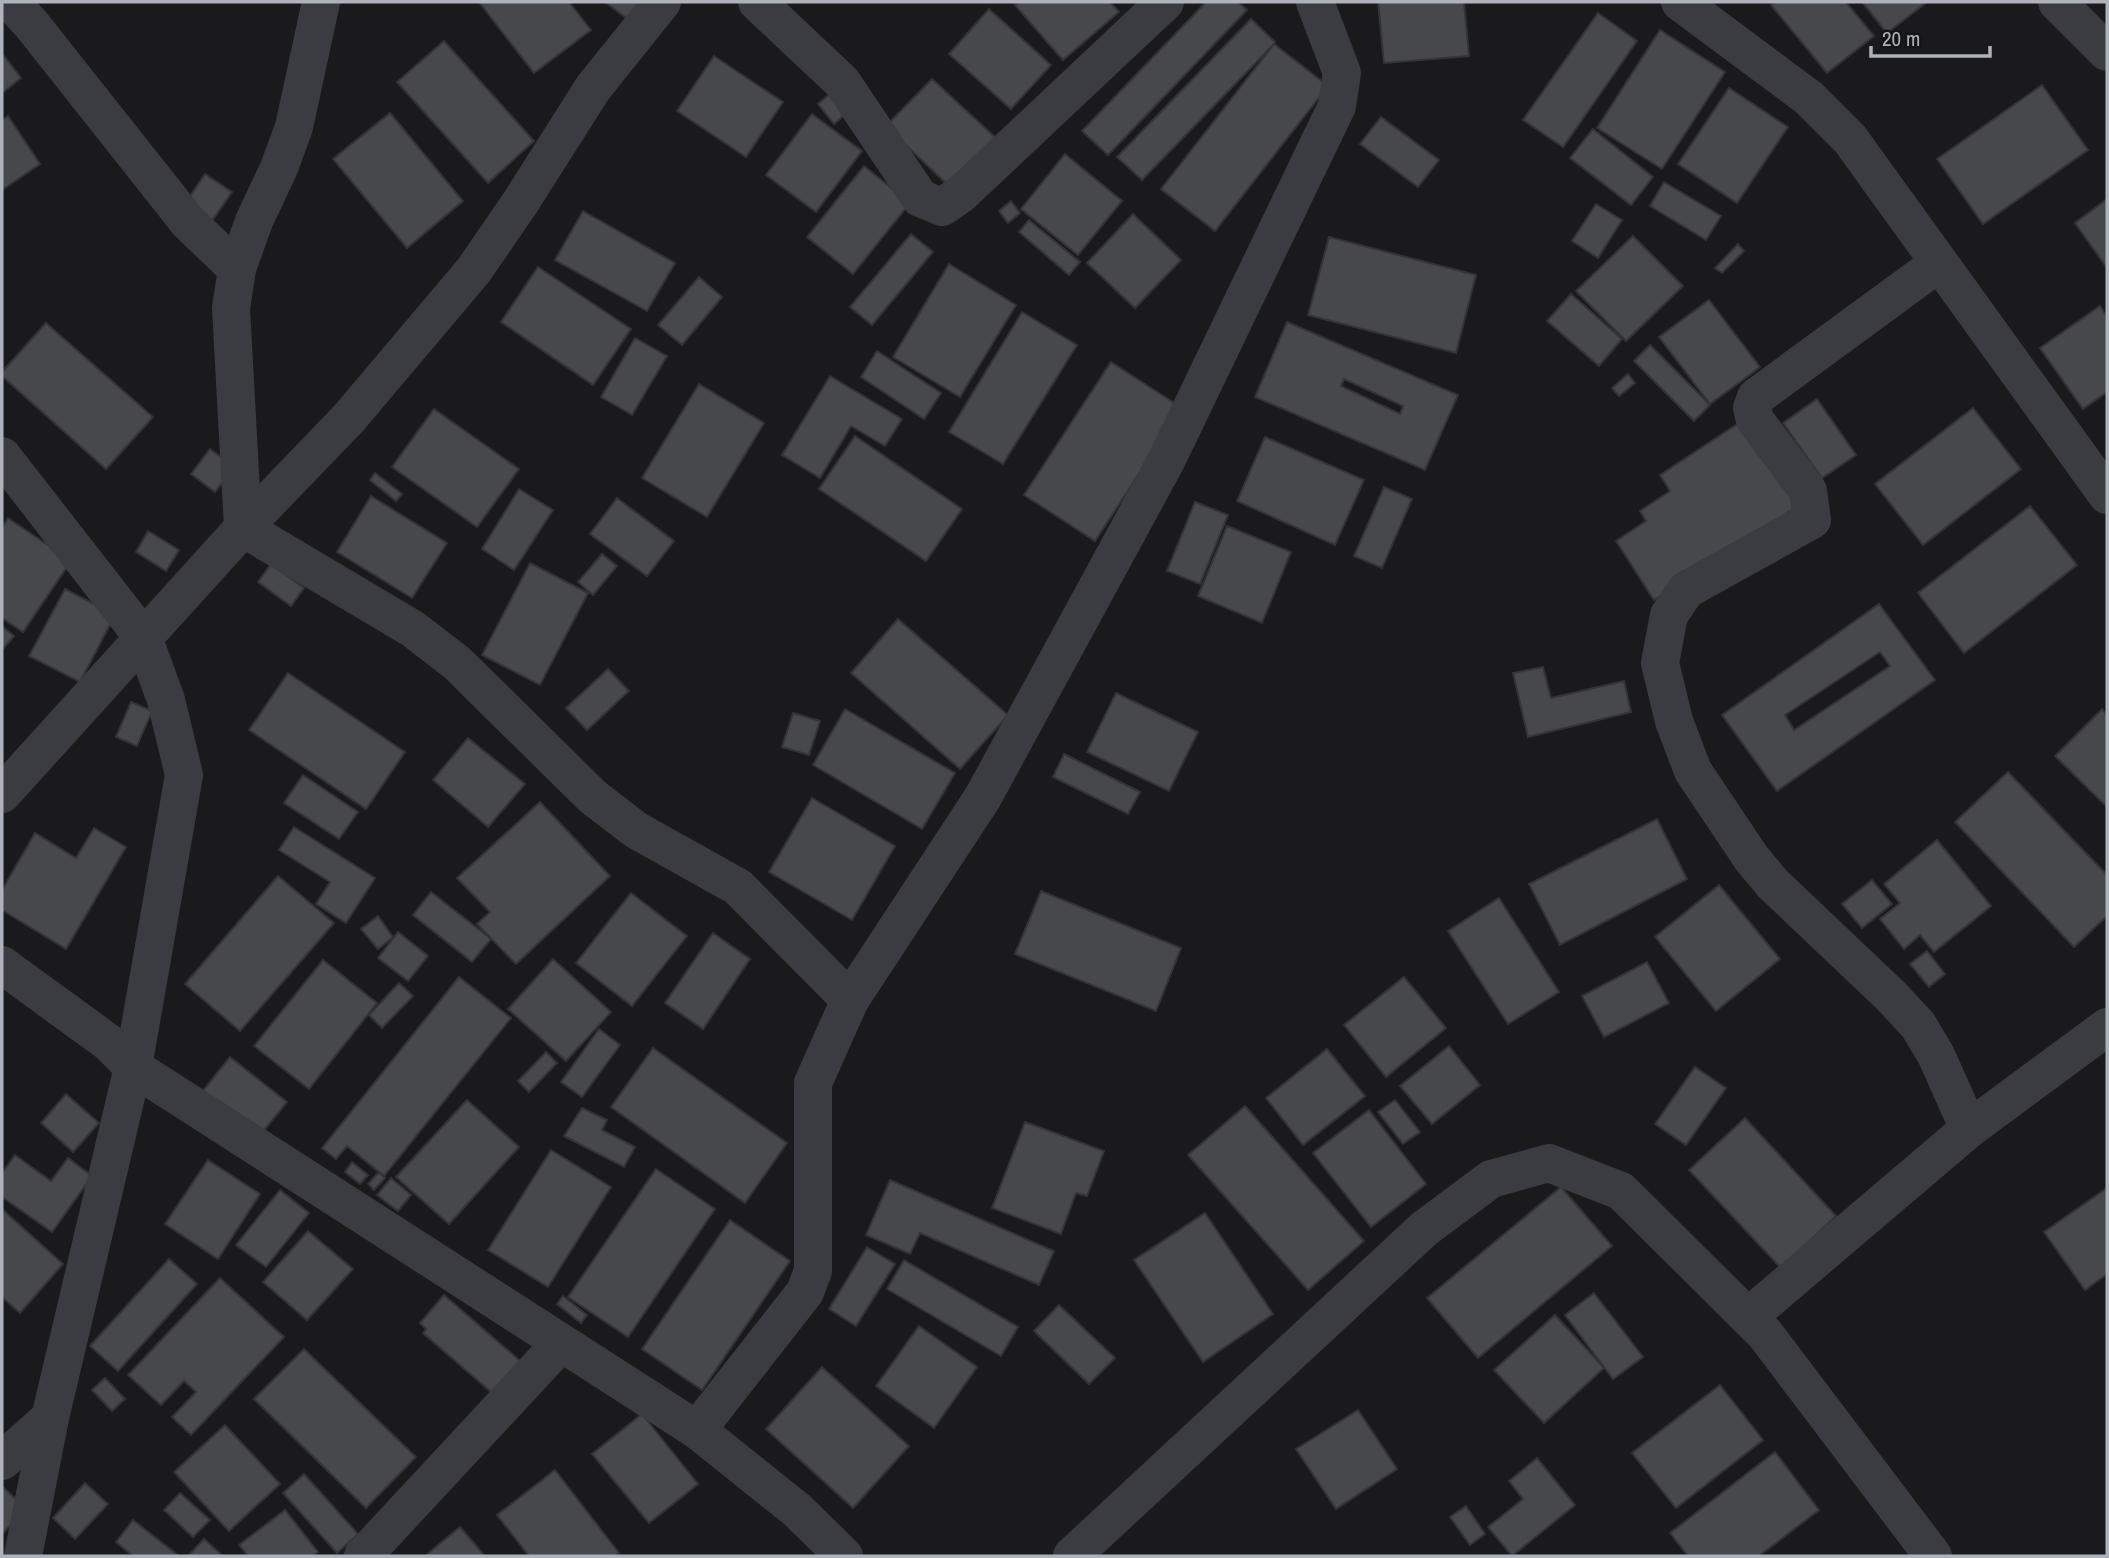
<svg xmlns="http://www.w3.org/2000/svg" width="2109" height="1558" font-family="'Archivo Narrow',sans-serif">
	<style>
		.building { fill: #47484c; stroke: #343438; stroke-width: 2; fill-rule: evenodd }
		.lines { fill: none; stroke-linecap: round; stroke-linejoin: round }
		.minor { stroke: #3b3c41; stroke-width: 38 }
	</style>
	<rect width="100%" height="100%" fill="#1a1a1c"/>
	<!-- building -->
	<g class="building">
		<path d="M479,2H569L591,30L534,73Z"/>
		<path d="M605,2H647L632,22Z"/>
		<path d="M1019,2H1110L1119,12L1063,60L1015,5Z"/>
		<path d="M1206,2H1238L1247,10L1108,155L1082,131Z"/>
		<path d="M1378,2H1464L1469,56L1384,63Z"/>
		<path d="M1776,2H1846L1874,36L1827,73L1771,5Z"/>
		<path d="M1862,2H1927L1887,33Z"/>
		<path d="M989,9L1051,65L1011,109L949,54Z"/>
		<path d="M1598,13L1637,41L1563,147L1523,120Z"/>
		<path d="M1251,19L1275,42L1274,44L1142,180L1117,157Z"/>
		<path d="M1660,30L1725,72L1662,169L1597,128Z"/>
		<path d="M444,41L534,141L488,183L397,82Z"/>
		<path d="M1274,44L1328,86L1215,231L1161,189Z"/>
		<path d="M2,53L21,78L2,93Z"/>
		<path d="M714,56L783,102L746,157L677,111Z"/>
		<path d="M932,79L997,139L950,187L886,126Z"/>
		<path d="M2042,85L2088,150L1983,224L1937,159Z"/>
		<path d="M1729,88L1788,127L1737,203L1678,164Z"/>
		<path d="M831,93L848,112L834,124L818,104Z"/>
		<path d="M390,113L463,201L407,248L333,159Z"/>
		<path d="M812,114L862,151L816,212L766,175Z"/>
		<path d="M8,116L40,164L2,190V120Z"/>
		<path d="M1381,117L1439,160L1418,187L1360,144Z"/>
		<path d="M1593,129L1653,177L1631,205L1570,158Z"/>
		<path d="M1065,154L1122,201L1078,255L1021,209Z"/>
		<path d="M864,166L910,203L853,274L807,237Z"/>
		<path d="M205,174L232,192L209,225L183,207Z"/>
		<path d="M1664,182L1721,216L1706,240L1650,206Z"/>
		<path d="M2107,199V268L2075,223Z"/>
		<path d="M1011,201L1020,213L1008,223L999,211Z"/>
		<path d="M1596,204L1622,220L1598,258L1572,241Z"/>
		<path d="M583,211L675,263L647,311L555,260Z"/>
		<path d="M1133,214L1181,260L1135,308L1087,263Z"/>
		<path d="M1029,220L1080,262L1069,275L1019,232Z"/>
		<path d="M911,234L933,252L872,325L850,307Z"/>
		<path d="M1633,236L1683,286L1626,341L1576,291Z"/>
		<path d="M1329,237L1476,275L1456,353L1308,315Z"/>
		<path d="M1738,244L1744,251L1722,273L1715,268Z"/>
		<path d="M949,264L1016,305L960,397L893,357Z"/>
		<path d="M538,267L631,329L593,385L501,322Z"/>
		<path d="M699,277L722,297L682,345L658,325Z"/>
		<path d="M1571,294L1622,339L1599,366L1547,321Z"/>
		<path d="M1709,300L1760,367L1710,404L1659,337Z"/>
		<path d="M2100,306L2107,317V392L2083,409L2040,348Z"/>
		<path d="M1022,312L1077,345L1003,464L949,432Z"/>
		<path d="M1287,322L1458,395L1425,470L1255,397ZM1344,379L1403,406L1400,414L1341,386Z"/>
		<path d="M46,323L153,417L106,469L2,376V372Z"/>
		<path d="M635,338L667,356L632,415L601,397Z"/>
		<path d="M1650,345L1710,405L1694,421L1634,361Z"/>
		<path d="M877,351L941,393L924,419L861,377Z"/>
		<path d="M1111,362L1182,408L1095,541L1024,495Z"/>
		<path d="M1628,374L1635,383L1619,396L1612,388Z"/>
		<path d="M830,376L902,419L885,446L851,426L820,478L782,455Z"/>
		<path d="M699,384L764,423L707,517L642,478Z"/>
		<path d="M1817,399L1856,455L1822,478L1783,423Z"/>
		<path d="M1973,408L2021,469L1923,545L1875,484Z"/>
		<path d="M434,409L519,469L477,527L392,467Z"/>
		<path d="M1745,419L1801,504L1654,600L1616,541L1646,521L1640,511L1670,491L1660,475Z"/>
		<path d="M855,436L962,509L926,561L819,489Z"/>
		<path d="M1265,437L1364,480L1335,545L1237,501Z"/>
		<path d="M210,449L234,467L215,492L191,474Z"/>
		<path d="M375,473L402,494L396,501L370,480Z"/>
		<path d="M1384,487L1412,499L1382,568L1354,556Z"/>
		<path d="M519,489L553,510L514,570L482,549Z"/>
		<path d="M371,496L447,543L412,598L337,552Z"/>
		<path d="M617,498L674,541L647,576L590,534Z"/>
		<path d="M1195,502L1228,515L1200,584L1167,571Z"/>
		<path d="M2030,506L2077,565L1964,653L1918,593Z"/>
		<path d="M8,518L71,561L23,632L2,618V528Z"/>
		<path d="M1227,526L1291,552L1262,623L1198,596Z"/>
		<path d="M148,531L179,550L166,571L136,552Z"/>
		<path d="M602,554L617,566L593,595L578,582Z"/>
		<path d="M530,563L588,593L540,685L482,655Z"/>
		<path d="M271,564L304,588L291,606L258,582Z"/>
		<path d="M65,589L115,615L80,682L29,656Z"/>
		<path d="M1879,604L1935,680L1777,791L1722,715ZM1880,652L1890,666L1794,730L1785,715Z"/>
		<path d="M898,619L1008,715L960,769L851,673Z"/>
		<path d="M2,626L14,636L2,650Z"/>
		<path d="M1543,667L1551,698L1624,681L1631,712L1528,737L1513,673Z"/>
		<path d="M608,669L629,691L587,730L566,708Z"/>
		<path d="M288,673L405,752L366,809L249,730Z"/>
		<path d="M1116,693L1198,732L1169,791L1087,752Z"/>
		<path d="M131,702L152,711L137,746L116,737Z"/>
		<path d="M845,709L955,773L922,829L813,765Z"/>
		<path d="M2102,709L2107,715V807L2055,756Z"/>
		<path d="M793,713L820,721L809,755L782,747Z"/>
		<path d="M468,738L525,784L488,827L433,780Z"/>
		<path d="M1064,754L1140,792L1128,814L1053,777Z"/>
		<path d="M2008,772L2107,875V916L2074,947L1955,822Z"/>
		<path d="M303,775L358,812L339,839L284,803Z"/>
		<path d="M812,798L895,846L852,920L769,872Z"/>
		<path d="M540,802L610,876L516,964L477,924L490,912L457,878Z"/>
		<path d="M1657,819L1687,879L1560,945L1529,884Z"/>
		<path d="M294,827L375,878L346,923L316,904L330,882L279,850Z"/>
		<path d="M94,828L126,847L66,949L2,910V890L35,833L76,858Z"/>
		<path d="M1937,840L1991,906L1934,952L1920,935L1904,949L1880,919L1900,903L1884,884Z"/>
		<path d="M278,876L334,923L240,1031L185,984Z"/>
		<path d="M1872,880L1892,904L1862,928L1842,904Z"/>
		<path d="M1719,885L1780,959L1716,1011L1655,937Z"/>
		<path d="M1041,891L1181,948L1156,1011L1015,954Z"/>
		<path d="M431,892L491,939L472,962L413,915Z"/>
		<path d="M631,893L687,936L632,1006L576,963Z"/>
		<path d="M1499,898L1559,992L1508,1024L1448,931Z"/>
		<path d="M378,916L393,937L378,949L361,929Z"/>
		<path d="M398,932L428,956L408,981L378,958Z"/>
		<path d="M713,933L750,959L703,1029L665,1003Z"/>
		<path d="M1927,951L1945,974L1929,987L1910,964Z"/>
		<path d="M553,959L611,1012L566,1061L508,1009Z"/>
		<path d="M323,960L377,1003L309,1089L254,1046Z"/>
		<path d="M1647,962L1669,1003L1604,1037L1582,996Z"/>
		<path d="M459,977L511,1018L384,1176L347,1146L336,1159L322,1148Z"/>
		<path d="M1404,977L1446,1028L1386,1077L1344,1025Z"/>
		<path d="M399,983L413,996L382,1028L369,1015Z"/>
		<path d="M599,1029L620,1045L582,1097L561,1082Z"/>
		<path d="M1449,1046L1480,1085L1432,1124L1400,1086Z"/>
		<path d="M653,1048L787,1143L745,1203L611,1107Z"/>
		<path d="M1327,1049L1365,1096L1303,1145L1266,1098Z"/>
		<path d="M546,1052L557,1063L529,1092L518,1081Z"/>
		<path d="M230,1057L287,1102L257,1139L201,1093Z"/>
		<path d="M1695,1067L1726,1088L1686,1145L1655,1124Z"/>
		<path d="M66,1094L99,1123L73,1152L41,1123Z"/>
		<path d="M467,1100L519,1147L449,1224L396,1177Z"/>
		<path d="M1395,1100L1420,1132L1403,1144L1378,1112Z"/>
		<path d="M1245,1106L1364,1241L1308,1290L1188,1155Z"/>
		<path d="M582,1108L607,1120L602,1130L635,1147L624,1167L564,1136Z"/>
		<path d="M1369,1110L1426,1184L1371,1227L1313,1153Z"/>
		<path d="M1745,1118L1836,1216L1781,1268L1689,1170Z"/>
		<path d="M1025,1122L1104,1151L1087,1196L1076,1193L1061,1234L992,1208Z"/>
		<path d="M551,1150L611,1187L548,1287L488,1250Z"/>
		<path d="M15,1155L51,1181L68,1158L92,1176L52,1232L2,1197V1173Z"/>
		<path d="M208,1160L260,1194L218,1259L165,1224Z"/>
		<path d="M352,1162L368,1175L360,1184L345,1172Z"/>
		<path d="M656,1169L715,1209L628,1337L568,1297Z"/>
		<path d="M379,1172L385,1178L374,1190L368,1184Z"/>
		<path d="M391,1178L411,1195L398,1211L377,1195Z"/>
		<path d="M890,1180L1054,1251L1039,1285L920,1233L910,1254L866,1235Z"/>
		<path d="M1561,1187L1612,1246L1478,1358L1427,1298Z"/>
		<path d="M2107,1188V1274L2085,1290L2044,1232Z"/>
		<path d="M280,1190L309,1213L266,1267L236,1245Z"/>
		<path d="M2,1209L63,1264L20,1313L2,1297Z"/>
		<path d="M1205,1213L1273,1314L1203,1362L1134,1260Z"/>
		<path d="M730,1220L790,1261L702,1390L642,1349Z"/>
		<path d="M308,1231L353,1269L307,1320L263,1282Z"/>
		<path d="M867,1247L895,1264L856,1326L829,1309Z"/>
		<path d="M169,1259L197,1284L118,1371L90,1346Z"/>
		<path d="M904,1260L1018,1327L1001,1356L887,1289Z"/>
		<path d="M220,1278L284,1337L191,1435L172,1417L196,1392L184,1381L161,1405L128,1375Z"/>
		<path d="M1594,1293L1643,1357L1613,1379L1565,1315Z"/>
		<path d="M444,1295L526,1366L498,1398L423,1333L426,1329L420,1323Z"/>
		<path d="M563,1296L587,1315L581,1323L557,1304Z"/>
		<path d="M1059,1305L1115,1358L1089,1384L1034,1331Z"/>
		<path d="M1555,1315L1604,1368L1544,1423L1494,1370Z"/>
		<path d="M919,1326L977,1367L934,1428L876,1386Z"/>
		<path d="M304,1349L416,1457L366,1508L254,1399Z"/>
		<path d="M822,1367L909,1446L853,1508L766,1429Z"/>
		<path d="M105,1378L125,1399L112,1411L92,1390Z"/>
		<path d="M1720,1385L1763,1440L1676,1508L1632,1453Z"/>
		<path d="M1358,1410L1397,1469L1336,1509L1296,1449Z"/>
		<path d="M642,1414L698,1484L649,1523L592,1454Z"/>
		<path d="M225,1425L280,1484L229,1531L174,1472Z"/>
		<path d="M1775,1452L1819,1510L1759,1556H1688L1670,1533Z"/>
		<path d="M1537,1458L1575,1505L1512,1556L1488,1527L1523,1499L1509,1481Z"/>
		<path d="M555,1470L619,1553L614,1556H529L497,1515Z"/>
		<path d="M304,1474L358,1534L337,1553L283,1493Z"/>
		<path d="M85,1483L108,1504L75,1539L53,1518Z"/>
		<path d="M2,1486L26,1509L2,1534Z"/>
		<path d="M180,1493L210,1520L193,1537L164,1510Z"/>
		<path d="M1466,1506L1485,1534L1470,1545L1450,1517Z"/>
		<path d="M285,1510L318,1552L312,1556H248L239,1545Z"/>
		<path d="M133,1520L179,1556H133L116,1542Z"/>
		<path d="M460,1527L485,1556H425Z"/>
		<path d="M204,1539L223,1556H188Z"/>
	</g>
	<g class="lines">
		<!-- minor -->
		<g class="minor">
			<path d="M11,2L32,25L188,222L237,269"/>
			<path d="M321,2L294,127L279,168L254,221L237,269L231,308L243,528L413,629L457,663L593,797L636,830L738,887L850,1000"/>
			<path d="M757,2L842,82L920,198L942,207L961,194L1165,2"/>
			<path d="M1680,2L1809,98L1850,139L2107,495"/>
			<path d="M2057,2L2107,52"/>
			<path d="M1939,263L1756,397L1752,408L1755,420L1808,491L1812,520L1686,590L1669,615L1660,663L1674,721L1693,771L1752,859L1773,884L1890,995L1918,1025L1936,1055L1969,1129"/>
			<path d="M2,456L143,637L166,700L184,775L133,1067L50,1418L23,1556"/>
			<path d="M2,794L243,528L349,418L474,270L520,203L593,88L662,2"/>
			<path d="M2,965L109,1043L133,1067L697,1430L797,1510L844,1556"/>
			<path d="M1748,1317L1969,1129L2107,1027"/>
			<path d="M697,1430L805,1292L813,1271V1083L850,1000L983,797L1166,461L1337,106L1342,73L1315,2"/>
			<path d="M2,1461L50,1418"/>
			<path d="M363,1556L561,1343"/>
			<path d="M1072,1556L1424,1229L1491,1179L1549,1163L1621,1191L1765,1334L1933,1556"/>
		</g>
	</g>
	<!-- border -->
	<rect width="2109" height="1558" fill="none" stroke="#adb2bb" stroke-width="7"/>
	<!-- scale -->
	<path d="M1871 46v10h119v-10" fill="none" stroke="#adb2bb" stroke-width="3.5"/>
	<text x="1882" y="46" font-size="21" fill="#adb2bb" stroke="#151517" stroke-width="5" paint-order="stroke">20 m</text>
</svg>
